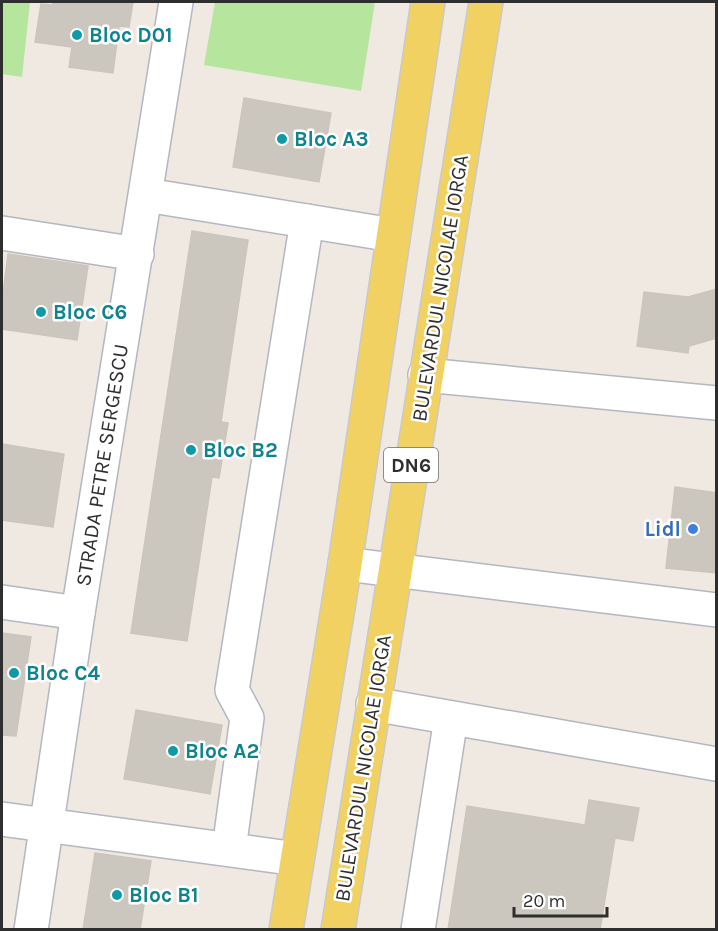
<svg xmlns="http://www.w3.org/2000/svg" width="718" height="931" font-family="Karla,sans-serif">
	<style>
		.green { fill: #b6e59e }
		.building { fill: #cbc7bf; stroke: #cbc5ba; stroke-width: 1.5 }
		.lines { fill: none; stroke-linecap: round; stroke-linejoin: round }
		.minor-casing { stroke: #b4b7c1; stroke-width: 36 }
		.major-casing { stroke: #c9c9c9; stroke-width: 36 }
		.minor { stroke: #fff; stroke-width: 33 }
		.major { stroke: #f2d163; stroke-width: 33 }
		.culture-dot { fill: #0f9aa8; stroke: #fff; stroke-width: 2 }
		.shop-dot { fill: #3f7fe0; stroke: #fff; stroke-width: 2 }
		.labels { text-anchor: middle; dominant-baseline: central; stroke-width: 5; stroke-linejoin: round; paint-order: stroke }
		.shield { fill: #fff; stroke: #6d6d6d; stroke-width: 1.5 }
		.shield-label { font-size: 20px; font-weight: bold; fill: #2e2e2e }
		.culture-label { font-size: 21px; font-weight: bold; fill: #0d838f; stroke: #fff; text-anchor: start }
		.street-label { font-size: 21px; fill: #2e2e2e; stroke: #fff }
		.shop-label { font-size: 21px; font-weight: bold; fill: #366cbe; stroke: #fff; text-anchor: end }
	</style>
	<rect width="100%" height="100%" fill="#efe9e1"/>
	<!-- green -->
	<g class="green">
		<path d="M2,2H30L22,77L2,74Z"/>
		<path d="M215,2H375L361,91L204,65Z"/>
	</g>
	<!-- building -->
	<g class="building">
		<path d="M53,2H133L129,27L119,26L113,73L69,67L72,47L35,42L41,4L53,5Z"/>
		<path d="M244,98L331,113L319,182L233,167Z"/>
		<path d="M192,231L248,240L221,422L228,423L219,478L212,477L187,641L131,633Z"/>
		<path d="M8,254L88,266L77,340L2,329V302Z"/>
		<path d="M717,289V338L689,346L688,353L637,346L644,292L688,297Z"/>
		<path d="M2,444L64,454L53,527L2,520Z"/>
		<path d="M675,487L717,493V573L666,568Z"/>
		<path d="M2,633L31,637L16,736L2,735Z"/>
		<path d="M136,710L222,725L210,794L124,779Z"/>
		<path d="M589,800L639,808L633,841L615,838L600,930H448L467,806L585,825Z"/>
		<path d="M95,853L151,861L140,930H83Z"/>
	</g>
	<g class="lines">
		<defs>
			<g id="minor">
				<path d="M146,195L393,235"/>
				<path d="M2,233L137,254"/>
				<path d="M425,375L716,403"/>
				<path d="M345,564L716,610"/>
				<path d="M2,602L78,613"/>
				<path d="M373,704L716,764"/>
				<path d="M2,819L297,859"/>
				<path d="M229,849L247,718L232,690L307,221"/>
				<path d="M31,930L78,613L176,2"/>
				<path d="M418,930L451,718"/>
			</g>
			<g id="major">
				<path d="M286,930L345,564L428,2"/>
				<path d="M338,930L486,2"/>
			</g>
		</defs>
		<!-- minor casing -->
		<use href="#minor" class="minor-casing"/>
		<!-- major casing -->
		<use href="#major" class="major-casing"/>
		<!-- minor -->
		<use href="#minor" class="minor"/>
		<!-- major -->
		<use href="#major" class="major"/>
	</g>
	<!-- markers -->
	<g class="culture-dot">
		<circle cx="77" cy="35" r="6"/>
		<circle cx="282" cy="139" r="6"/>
		<circle cx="41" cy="312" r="6"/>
		<circle cx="191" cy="450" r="6"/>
		<circle cx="14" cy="673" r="6"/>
		<circle cx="173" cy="751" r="6"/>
		<circle cx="117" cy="895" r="6"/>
	</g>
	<circle class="shop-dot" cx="693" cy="529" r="6"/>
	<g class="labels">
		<!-- shield labels -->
		<rect class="shield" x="384" y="448" width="54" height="34" rx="4.5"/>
		<g class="shield-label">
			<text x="411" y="465">DN6</text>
		</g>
		<!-- culture labels -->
		<g class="culture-label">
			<text x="89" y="35">Bloc D01</text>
			<text x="294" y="139">Bloc A3</text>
			<text x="53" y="312">Bloc C6</text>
			<text x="203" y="450">Bloc B2</text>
			<text x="26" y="673">Bloc C4</text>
			<text x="185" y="751">Bloc A2</text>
			<text x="129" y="895">Bloc B1</text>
		</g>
		<!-- street labels -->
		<g class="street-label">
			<text transform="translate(440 288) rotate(-81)">BULEVARDUL NICOLAE IORGA</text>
			<text transform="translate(102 465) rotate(-81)">STRADA PETRE SERGESCU</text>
			<text transform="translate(363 768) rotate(-81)">BULEVARDUL NICOLAE IORGA</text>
		</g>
		<!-- shop labels -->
		<g class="shop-label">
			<text x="681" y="529">Lidl</text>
		</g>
	</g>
	<!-- border -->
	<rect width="718" height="931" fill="none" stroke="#2e2e2e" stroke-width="6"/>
	<!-- scale -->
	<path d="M514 907v9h93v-9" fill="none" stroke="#2e2e2e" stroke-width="3"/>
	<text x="523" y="907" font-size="18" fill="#2e2e2e" stroke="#ffffff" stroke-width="4.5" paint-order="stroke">20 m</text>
</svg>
